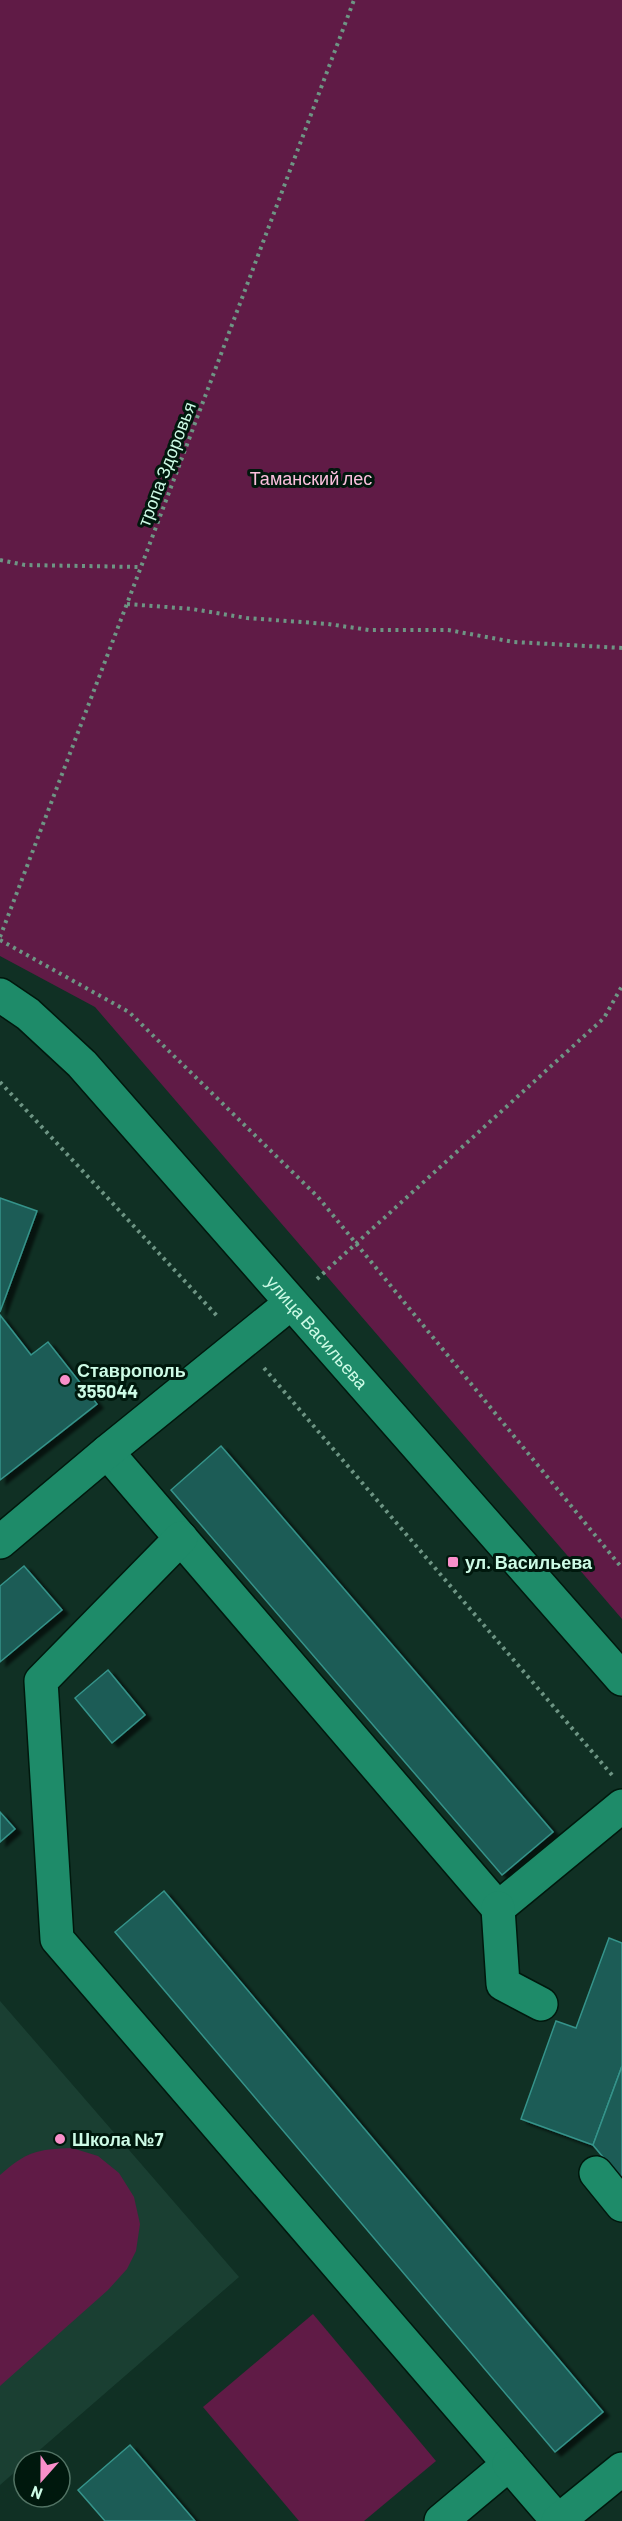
<svg xmlns="http://www.w3.org/2000/svg" width="622" height="2521" font-family="Barlow,sans-serif">
	<style>
		.built { fill: #1a3f32 }
		.green { fill: #601b46 }
		.building { fill: #1a5c56; stroke: #36938a; stroke-width: 1.5; filter: url(#shadow) }
		.lines { fill: none; stroke-linecap: round; stroke-linejoin: round }
		.minor-casing { stroke: #00180d; stroke-width: 36 }
		.path { stroke: #6e9584; stroke-width: 4; stroke-dasharray: 3 4.5; stroke-linecap: butt }
		.minor { stroke: #1e8b69; stroke-width: 33 }
		.poi-dot { fill: #f98fca; stroke: #00180d; stroke-width: 2 }
		.labels { text-anchor: middle; dominant-baseline: central; stroke-width: 6; stroke-linejoin: round; paint-order: stroke }
		.street-label { font-size: 18px; fill: #cdfbe6; stroke: #00180d }
		.park-label { font-size: 18px; fill: #fbc0de; stroke: #00180d }
		.poi-label { font-size: 18px; font-weight: bold; fill: #cdfbe6; stroke: #00180d; text-anchor: start }
	</style>
	<defs>
		<filter id="shadow"><feDropShadow dx="6" dy="4" stdDeviation="1.5" flood-color="#0009"/></filter>
	</defs>
	<rect width="100%" height="100%" fill="#103024"/>
	<!-- built -->
	<path class="built" d="M0,2001L239,2277L27,2461H24V2464L0,2485Z"/>
	<!-- green -->
	<g class="green">
		<path d="M0,0H622V1619L95,1007L0,956Z"/>
		<path d="M72,2148L98,2156L119,2173L134,2197L140,2224L136,2251L127,2269L108,2290L0,2386V2175C26,2152 37,2149 72,2148Z"/>
		<path d="M313,2314L436,2461L364,2521H299L203,2407Z"/>
	</g>
	<!-- building -->
	<g class="building">
		<path d="M0,1198L37,1211L0,1312Z"/>
		<path d="M0,1315L31,1355L48,1342L97,1404L0,1480Z"/>
		<path d="M221,1446L553,1832L502,1875L171,1490Z"/>
		<path d="M24,1566L62,1610L0,1662V1586Z"/>
		<path d="M108,1670L145,1715L112,1743L75,1698Z"/>
		<path d="M0,1812L15,1829L0,1842Z"/>
		<path d="M164,1891L603,2412L555,2452L115,1932Z"/>
		<path d="M609,1938L622,1943V2066L593,2145L521,2119L556,2021L576,2028Z"/>
		<path d="M622,2066V2180L593,2145Z"/>
		<path d="M130,2445L195,2521H105L78,2490Z"/>
	</g>
	<g class="lines">
		<defs>
			<g id="minor">
				<path id="s1" d="M0,995L28,1014L82,1064L622,1679"/>
				<path d="M107,1452L498,1908L622,1806"/>
				<path d="M181,1538L41,1681L57,1939L509,2464L441,2521"/>
				<path d="M0,1542L107,1452L291,1303"/>
				<path d="M498,1908L503,1984L541,2004"/>
				<path d="M596,2173L622,2205"/>
				<path d="M509,2464L558,2521"/>
				<path d="M558,2521L622,2469"/>
			</g>
		</defs>
		<!-- minor casing -->
		<use href="#minor" class="minor-casing"/>
		<!-- path -->
		<g class="path">
			<path d="M0,560L25,565L141,567"/>
			<path d="M127,604L192,609L247,618L328,624L369,630H448L514,642L622,648"/>
			<path d="M0,937L141,567L354,0"/>
			<path d="M0,940L129,1012L318,1197L622,1568"/>
			<path d="M0,1082L219,1318"/>
			<path d="M317,1279L604,1018L622,986"/>
			<path d="M264,1368L612,1775"/>
		</g>
		<!-- minor -->
		<use href="#minor" class="minor"/>
	</g>
	<!-- markers -->
	<g class="poi-dot">
		<circle cx="65" cy="1380" r="6"/>
		<rect x="447" y="1556" width="12" height="12" rx="3"/>
		<circle cx="60" cy="2139" r="6"/>
	</g>
	<g class="labels">
		<!-- street labels -->
		<g class="street-label">
			<text transform="translate(166 464) rotate(-69)">тропа Здоровья</text>
			<text stroke="none"><textPath href="#s1" startOffset="464">улица Васильева</textPath></text>
		</g>
		<!-- park labels -->
		<g class="park-label">
			<text x="311" y="478">Таманский лес</text>
		</g>
		<!-- poi labels -->
		<g class="poi-label">
			<text x="77" y="1370">Ставрополь<tspan x="77" dy="21">355044</tspan></text>
			<text x="465" y="1562">ул. Васильева</text>
			<text x="72" y="2139">Школа №7</text>
		</g>
	</g>
	<!-- north arrow -->
	<g transform="translate(42 2479) rotate(201)"><circle r="28" fill="#00180d" stroke="#527364" stroke-width="1.5"/>
	<path d="M0-4.5L10 22L0 15L-10 22Z" fill="#f98fca"/>
	<text y="-9" font-size="16" font-weight="bold" text-anchor="middle" fill="#cdfbe6">N</text>
	</g>
</svg>
